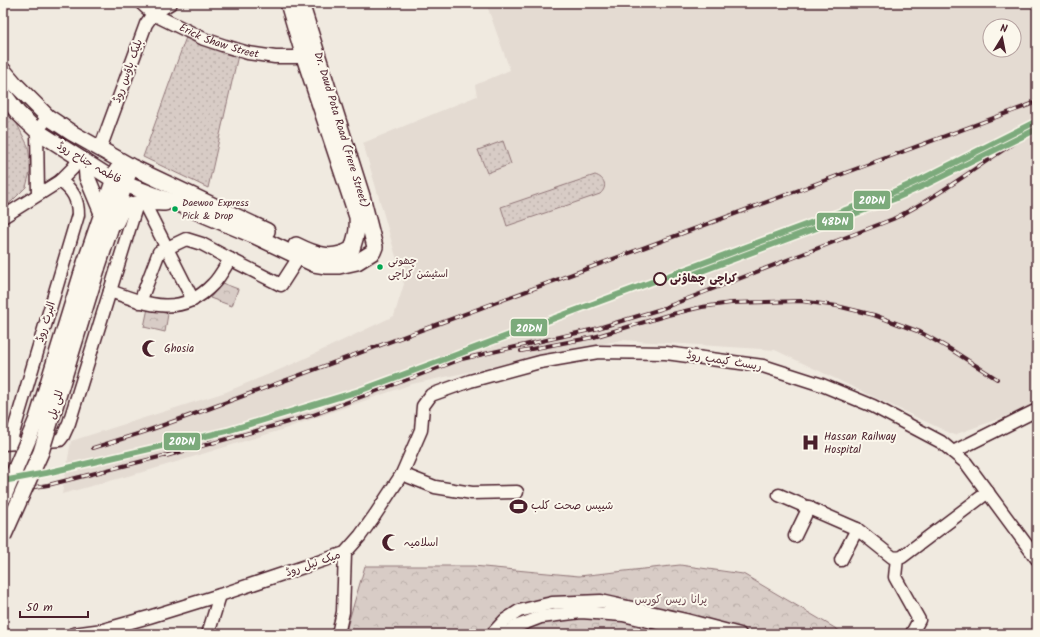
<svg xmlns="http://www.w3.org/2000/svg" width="1040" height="637" font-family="Kalam,'Playpen Sans Arabic',sans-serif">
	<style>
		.built { fill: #e4dbd2; fill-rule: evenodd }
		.grass { fill: url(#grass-dots); stroke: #917678 }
		.forest { fill: url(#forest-crowns); stroke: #917678 }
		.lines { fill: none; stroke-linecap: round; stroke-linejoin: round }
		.minor-casing { stroke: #4a1f2b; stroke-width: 15 }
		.major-casing { stroke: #4a1f2b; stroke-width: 18 }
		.minor { stroke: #fbf7ec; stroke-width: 12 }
		.major { stroke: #fbf7ec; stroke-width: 15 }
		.rail-casing { stroke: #4a1f2b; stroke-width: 4 }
		.rail { stroke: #fbf7ec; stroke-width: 2.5; stroke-dasharray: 8; stroke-linecap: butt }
		.major-bridge-casing { stroke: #4a1f2b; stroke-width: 18; stroke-linecap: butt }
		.major-bridge { stroke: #fbf7ec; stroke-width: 15 }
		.rail-1-casing { stroke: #fbf7ec; stroke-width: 9 }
		.rail-2-casing { stroke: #fbf7ec; stroke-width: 9 }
		.rail-1 { stroke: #7caa7b; stroke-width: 6 }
		.rail-2 { stroke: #7caa7b; stroke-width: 6 }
		.bus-dot { fill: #00a651; stroke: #fbf7ec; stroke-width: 1.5 }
		.stop-dot { fill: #fbf7ec; stroke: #4a1f2b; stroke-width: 2 }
		.labels { text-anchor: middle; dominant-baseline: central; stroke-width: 4; stroke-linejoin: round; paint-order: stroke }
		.bus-label { font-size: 10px; fill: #4a1f2b; stroke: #fbf7ec; text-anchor: start }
		.street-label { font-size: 11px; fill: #4a1f2b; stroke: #fbf7ec }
		.stop-label { font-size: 11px; font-weight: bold; fill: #4a1f2b; stroke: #fbf7ec; text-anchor: start }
		.poi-label { font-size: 11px; fill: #4a1f2b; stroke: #fbf7ec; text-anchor: start }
		.park-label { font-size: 11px; fill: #6e4a52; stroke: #fbf7ec }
		.line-badge { stroke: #fbf7ec; stroke-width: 1.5 }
		.badge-label { font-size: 11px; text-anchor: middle; font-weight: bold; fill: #fff }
	</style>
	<defs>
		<pattern id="grass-dots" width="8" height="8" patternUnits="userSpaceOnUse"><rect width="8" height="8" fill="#d8ccc6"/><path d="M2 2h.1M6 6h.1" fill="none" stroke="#bbafaa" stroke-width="1.8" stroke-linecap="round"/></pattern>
		<pattern id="forest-crowns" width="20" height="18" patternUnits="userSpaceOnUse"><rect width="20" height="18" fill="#d8ccc6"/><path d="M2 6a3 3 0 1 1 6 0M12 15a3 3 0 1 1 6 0" fill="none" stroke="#bbafaa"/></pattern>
	</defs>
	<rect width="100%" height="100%" fill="#f0eae0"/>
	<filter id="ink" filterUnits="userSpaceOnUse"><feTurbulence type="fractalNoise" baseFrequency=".025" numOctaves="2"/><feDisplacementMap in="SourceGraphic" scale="8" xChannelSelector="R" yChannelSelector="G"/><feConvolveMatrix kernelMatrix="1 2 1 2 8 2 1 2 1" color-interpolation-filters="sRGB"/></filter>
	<g filter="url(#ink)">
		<!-- built -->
		<path class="built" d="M486,3H1037V405L954,435L775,350L621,340L412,384L281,430L150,470L62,494L71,441L226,392L293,364L394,316L404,284L363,143L477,96L475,85L510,70ZM990,26H1014V50H990Z"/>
		<!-- grass -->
		<g class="grass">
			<path d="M186,37L238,55L208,188L143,157Z"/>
			<path d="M3,96L28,146L30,162V172L26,187L9,204L3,206Z"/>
			<path d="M503,141L511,164L487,173L478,150Z"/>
			<path d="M595,175C605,178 608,187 600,194L507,226L501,207Z"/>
		</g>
		<!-- forest -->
		<g class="forest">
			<path d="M222,283L238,289L232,306L210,298Z"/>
			<path d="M148,308L168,314L165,332L144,327Z"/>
			<path d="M680,565L743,574L845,634H345L365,566H473L579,576Z"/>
		</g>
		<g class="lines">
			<defs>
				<g id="minor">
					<path id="s1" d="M141,3L153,14L204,39L225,46L248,53L275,57H304"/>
					<path d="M100,149L146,24L153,14L171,3"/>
					<path d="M38,194L37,131L48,117"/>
					<path d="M144,203L193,300"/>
					<path d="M3,217L60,181L73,168L79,159"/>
					<path d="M110,291C148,305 181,318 213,284C220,277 225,267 230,259L281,285L299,257"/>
					<path d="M140,302L159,252L186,239L202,244L230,259"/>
					<path d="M10,443L78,215C78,199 73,190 60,181"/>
					<path d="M3,444L60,440L63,436L69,423L137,204"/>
					<path d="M953,452L1037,410"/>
					<path d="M402,474L435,487L472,493L517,492"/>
					<path d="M779,495L857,529L892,557L897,558L902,557L988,492"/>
					<path d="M795,536L809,507"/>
					<path d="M897,558L895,577L919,620L912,633L913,634"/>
					<path d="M841,560L857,529"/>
					<path d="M73,634L103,630L149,617L220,595L345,553L360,536L375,515L402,474L421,430L423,406L431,395L470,381L540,362L598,352L666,353L763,366L822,385L873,406L941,442L966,463L1037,559"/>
					<path d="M208,634L220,595"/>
					<path d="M338,634L343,612L345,553"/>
					<path d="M492,634L505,620L519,611L552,603L601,601L686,620L740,634"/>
					<path d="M507,634L515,627L541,617L581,612L623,615L703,634"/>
				</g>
				<g id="major">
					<path d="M288,3L304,57L357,217C358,231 356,236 352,249C332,261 316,255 296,245"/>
					<path d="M3,70L15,84L48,117L72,133L132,167L267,231"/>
					<path d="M3,93L18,113L37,131L114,180L176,203L255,236L314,264L326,266H339L357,262L373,252L375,247L374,243L362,196L301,3"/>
					<path d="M86,163L87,177L102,213"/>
					<path d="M116,222C118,219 119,214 122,211C131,200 153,203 165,203"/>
					<path d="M85,263L117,170"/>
					<path d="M97,269L128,175"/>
				</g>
			</defs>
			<!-- minor casing -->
			<use href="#minor" class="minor-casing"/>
			<!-- major casing -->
			<use href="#major" class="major-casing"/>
			<!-- minor -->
			<use href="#minor" class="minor"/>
			<!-- major -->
			<use href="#major" class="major"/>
			<defs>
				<g id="rail">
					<path d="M521,351L594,337L668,315L702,307L731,303L801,301L837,306L874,315L920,332L950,349L997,379"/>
					<path d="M208,439L227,431"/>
					<path d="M93,448L144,432L208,409L1037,102"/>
					<path d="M166,456L313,415L462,359L595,329L661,309L893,219C944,194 988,157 1037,129"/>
					<path d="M3,492L48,485L171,454"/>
				</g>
			</defs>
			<!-- rail casing -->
			<use href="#rail" class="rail-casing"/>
			<!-- rail -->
			<use href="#rail" class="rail"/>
			<defs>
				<g id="major-bridge">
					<path d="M3,498L37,419L85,263"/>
					<path d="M3,537L41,452L97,269"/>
				</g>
			</defs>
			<!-- major-bridge casing -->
			<use href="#major-bridge" class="major-bridge-casing"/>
			<!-- major-bridge -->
			<use href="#major-bridge" class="major-bridge"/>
			<defs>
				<path id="rail-1" d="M3,481L46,473L227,431L359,391L891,193L922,179L1037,121"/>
				<path id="rail-2" d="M683,278L894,199L925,185L1037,129"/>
			</defs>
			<!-- rail-1 casing -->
			<use href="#rail-1" class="rail-1-casing"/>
			<!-- rail-2 casing -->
			<use href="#rail-2" class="rail-2-casing"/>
			<!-- rail-1 -->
			<use href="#rail-1" class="rail-1"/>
			<!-- rail-2 -->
			<use href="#rail-2" class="rail-2"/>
		</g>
	</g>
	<!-- icons -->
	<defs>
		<symbol id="mosque-bare" viewBox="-9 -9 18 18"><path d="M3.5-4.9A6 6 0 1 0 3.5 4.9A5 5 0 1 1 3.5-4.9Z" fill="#4a1f2b" stroke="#fbf7ec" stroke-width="2.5" paint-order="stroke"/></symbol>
		<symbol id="hospital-bare" viewBox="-9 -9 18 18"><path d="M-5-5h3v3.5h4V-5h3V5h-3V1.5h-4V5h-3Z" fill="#4a1f2b" stroke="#fbf7ec" stroke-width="2.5" paint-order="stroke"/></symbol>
		<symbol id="stadium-bare" viewBox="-9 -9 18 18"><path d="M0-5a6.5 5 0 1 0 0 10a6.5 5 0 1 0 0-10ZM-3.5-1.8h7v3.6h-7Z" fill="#4a1f2b" stroke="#fbf7ec" stroke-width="2.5" paint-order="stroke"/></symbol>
	</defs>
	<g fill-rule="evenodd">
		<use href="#mosque-bare" x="138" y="336" width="25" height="25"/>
		<use href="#hospital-bare" x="798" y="430" width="25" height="25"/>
		<use href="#stadium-bare" x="506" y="494" width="25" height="25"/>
		<use href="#mosque-bare" x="378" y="530" width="25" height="25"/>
	</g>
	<!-- markers -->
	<g class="bus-dot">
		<circle cx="175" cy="209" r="3.5"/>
		<circle cx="380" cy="267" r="3.5"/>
	</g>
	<circle class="stop-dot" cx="660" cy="279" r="6"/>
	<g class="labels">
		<!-- bus labels -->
		<g class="bus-label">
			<text x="182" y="203">Daewoo Express<tspan x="182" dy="13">Pick &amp; Drop</tspan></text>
			<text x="388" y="261">چھونی<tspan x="388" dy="13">اسٹیشن کراچی</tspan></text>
		</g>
		<!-- street labels -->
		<g class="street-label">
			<text stroke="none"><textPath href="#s1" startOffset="88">Erick Shaw Street</textPath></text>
			<text transform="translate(128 71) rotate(-70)">بلیک ہاؤس روڈ</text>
			<text transform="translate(341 130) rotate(73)">Dr. Daud Pota Road (Frere Street)</text>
			<text transform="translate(89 163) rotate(30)">فاطمہ جناح روڈ</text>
			<text transform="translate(46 322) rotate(-73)">البرٹ روڈ</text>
			<text transform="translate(724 361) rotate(9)">ریسٹ کیمپ روڈ</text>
			<text transform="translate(56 405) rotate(-73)">للی پل</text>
			<text transform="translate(313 564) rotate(-19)">میک نیل روڈ</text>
		</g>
		<!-- stop labels -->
		<g class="stop-label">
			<text x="670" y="279">کراچی چھاؤنی</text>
		</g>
		<!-- poi labels -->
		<g class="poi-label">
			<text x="164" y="349">Ghosia</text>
			<text x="824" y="437">Hassan Railway<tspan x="824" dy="13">Hospital</tspan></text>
			<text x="531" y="506">شیپس صحت کلب</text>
			<text x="404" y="543">اسلامیہ</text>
		</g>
		<!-- park labels -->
		<g class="park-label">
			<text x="671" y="600">پرانا ریس کورس</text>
		</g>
	</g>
	<g class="line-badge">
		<rect x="853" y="190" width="38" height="20" rx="4" fill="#7caa7b"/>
		<rect x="816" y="212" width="38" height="19" rx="4" fill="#7caa7b"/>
		<rect x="510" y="318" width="38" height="19" rx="4" fill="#7caa7b"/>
		<rect x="163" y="432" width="38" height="19" rx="4" fill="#7caa7b"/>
	</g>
	<g class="badge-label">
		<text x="872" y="204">20DN</text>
		<text x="835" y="225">48DN</text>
		<text x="529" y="332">20DN</text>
		<text x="182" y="445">20DN</text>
	</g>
	<!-- margin -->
	<rect width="1040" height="637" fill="none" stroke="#fbf7ec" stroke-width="16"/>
	<rect x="8" y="8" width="1024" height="621" fill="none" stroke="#4a1f2b" stroke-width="1.5" filter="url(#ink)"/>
	<!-- north arrow -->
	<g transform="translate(1002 38) rotate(10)"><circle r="19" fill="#fbf7ec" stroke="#b4a19f"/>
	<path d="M0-3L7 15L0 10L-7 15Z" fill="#4a1f2b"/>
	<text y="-6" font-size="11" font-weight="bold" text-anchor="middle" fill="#4a1f2b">N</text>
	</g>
	<!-- scale -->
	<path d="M20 611v6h68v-6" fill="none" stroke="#4a1f2b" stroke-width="2"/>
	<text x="26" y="611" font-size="12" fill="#4a1f2b" stroke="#fbf7ec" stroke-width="3" paint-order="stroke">50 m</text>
</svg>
